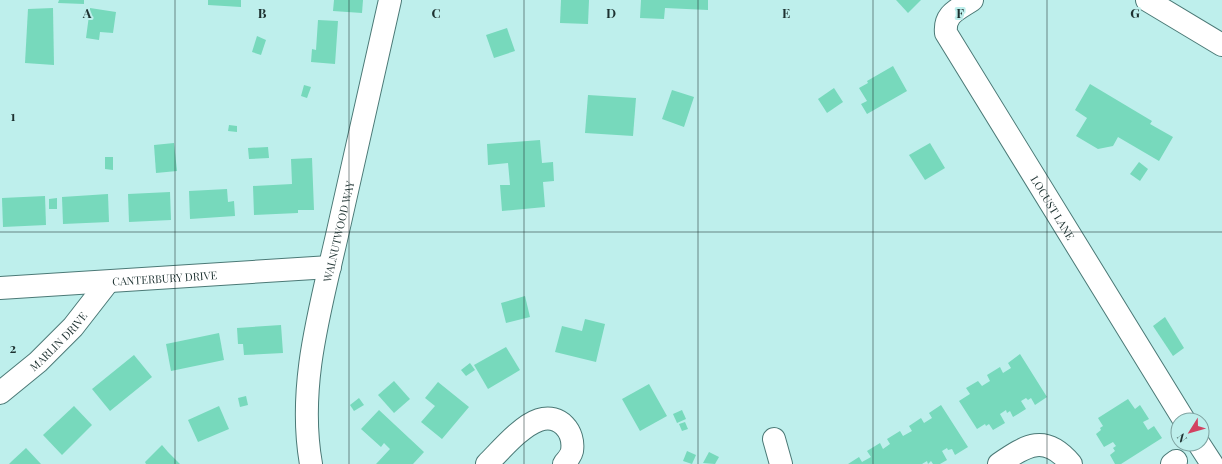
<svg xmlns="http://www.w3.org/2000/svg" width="1222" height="464" font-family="'Playfair Display',serif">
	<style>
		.building { fill: #77d9bc }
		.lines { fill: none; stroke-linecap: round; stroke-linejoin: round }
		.minor-casing { stroke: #4b7976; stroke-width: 24 }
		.major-casing { stroke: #4b7976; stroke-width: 24 }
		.minor { stroke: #fff; stroke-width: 22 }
		.major { stroke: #fff; stroke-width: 22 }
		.grid { fill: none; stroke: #1d3130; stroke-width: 1; stroke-opacity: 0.55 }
		.labels { text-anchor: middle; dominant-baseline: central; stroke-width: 4; stroke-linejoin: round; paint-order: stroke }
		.street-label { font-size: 11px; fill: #1d3130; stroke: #beefec }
		.grid-label { font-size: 13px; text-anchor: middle; font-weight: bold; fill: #1d3130; stroke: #beefec; stroke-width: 4; stroke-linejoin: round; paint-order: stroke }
	</style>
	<rect width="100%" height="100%" fill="#beefec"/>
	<!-- building -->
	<g class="building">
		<path d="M59,0H84V4L58,3Z"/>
		<path d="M208,0H241V7L208,5Z"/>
		<path d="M334,0H363L362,13L333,11Z"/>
		<path d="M561,0H589L588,24L560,23Z"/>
		<path d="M641,0H708V10L665,8L664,19L640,18Z"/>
		<path d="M896,0H921L908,13Z"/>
		<path d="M53,8L54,65L25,63L28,9Z"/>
		<path d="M90,8L116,12L113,33L100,32L99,40L86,38Z"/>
		<path d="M318,20L338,21L335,64L311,62L312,49L316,50Z"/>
		<path d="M507,28L515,51L494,58L486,35Z"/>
		<path d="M257,36L266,40L261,55L252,52Z"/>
		<path d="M893,66L907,91L867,114L861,104L867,101L859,88L868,83L867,81Z"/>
		<path d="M1090,84L1152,121L1150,124L1173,137L1159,161L1118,137L1113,146L1098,149L1076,136L1087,118L1075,110Z"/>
		<path d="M304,85L311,87L307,98L301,96Z"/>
		<path d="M834,88L843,102L827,113L818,99Z"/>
		<path d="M672,90L694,97L684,127L662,119Z"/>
		<path d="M588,95L636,98L633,136L585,133Z"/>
		<path d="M229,125L237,126V132L228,131Z"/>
		<path d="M540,140L542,163L553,162L554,181L543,182L545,207L502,211L500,185H510L508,163L488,165L487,144Z"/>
		<path d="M174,143L177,171L156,173L154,145Z"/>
		<path d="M930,143L945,168L925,180L909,155Z"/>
		<path d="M268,147L269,158L249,159L248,148Z"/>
		<path d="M105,157H113V170L105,169Z"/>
		<path d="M312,158L314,210H298V213L254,215L253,186L292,184L291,159Z"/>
		<path d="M1139,162L1148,169L1140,181L1130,174Z"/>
		<path d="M227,189L228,202L234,201L235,216L190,219L189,191Z"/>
		<path d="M170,192L171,220L129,222L128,194Z"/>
		<path d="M108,194L109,222L63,224L62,197Z"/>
		<path d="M45,196L46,225L3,227L2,198Z"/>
		<path d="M57,198V209H49V199Z"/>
		<path d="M525,296L530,317L506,323L501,303Z"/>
		<path d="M1165,317L1184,348L1173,356L1153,326Z"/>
		<path d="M585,319L605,324L596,362L555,352L562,326L582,331Z"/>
		<path d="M281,325L283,353L244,355L243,344H238L237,328Z"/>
		<path d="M219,333L224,360L171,371L166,344Z"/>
		<path d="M506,347L520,370L488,389L474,365Z"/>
		<path d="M1020,354L1047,397L1035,405L1031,398L1028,400L1026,398L1021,401L1026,409L1013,417L1010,411L1007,413L1006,410L1000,414L1005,423L993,430L989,424L986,426L985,424L977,429L959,401L970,394L966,388L978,381L982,386L990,381L987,375L1000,367L1003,373L1011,368L1008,363Z"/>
		<path d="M134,355L152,377L110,411L92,389Z"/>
		<path d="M470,363L475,370L466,376L461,370Z"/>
		<path d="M394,381L410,399L394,413L378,395Z"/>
		<path d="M438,382L469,407L442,439L421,422L435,406L425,398Z"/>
		<path d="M649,384L667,416L640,431L622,399Z"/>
		<path d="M246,396L248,405L240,407L238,398Z"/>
		<path d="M359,398L364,405L354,411L350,405Z"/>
		<path d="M1128,399L1135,409L1140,405L1149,419L1143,422L1148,430L1154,426L1162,438L1121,464H1115L1110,455L1115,451L1113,448L1116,446L1113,442L1104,447L1096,434L1101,430L1100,428L1103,426L1098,418Z"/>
		<path d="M941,405L968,447L955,455L952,449L948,450L947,448L942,451L947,460L940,464H933L931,461L928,464L927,461L922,464H848L859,457L862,462L871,457L867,451L880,443L883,449L890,444L887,439L900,431L903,436L912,431L909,426L921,418L924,423L932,418L929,413Z"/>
		<path d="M74,406L92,425L62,455L43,435Z"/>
		<path d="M219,406L229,429L198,442L188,420Z"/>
		<path d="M379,410L424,452L413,464H376L390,449L384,443L381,447L361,429Z"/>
		<path d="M682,410L686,419L677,423L673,414Z"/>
		<path d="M685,422L688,429L682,431L679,424Z"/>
		<path d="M162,445L168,452L180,464H146L145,462Z"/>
		<path d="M26,448L41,464H9L12,461Z"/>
		<path d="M687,451L696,455L692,464L683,461Z"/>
		<path d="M709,452L719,457L715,464L703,463Z"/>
	</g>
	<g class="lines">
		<defs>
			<g id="minor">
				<path id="s1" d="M972,0C957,10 944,14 946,33L1184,420"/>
				<path id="s2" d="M0,288L330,267"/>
				<path id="s3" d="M0,393L38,362L73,327L108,282"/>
				<path d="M774,439L781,464"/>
				<path d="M1199,444L1212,464"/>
				<path id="s4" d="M311,464C297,385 321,307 338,231C356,154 373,77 390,0"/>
				<path d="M487,464C501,450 521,426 539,420C560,413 575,432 572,451C571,456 567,460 564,464"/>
				<path d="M999,464C1027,445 1045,433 1071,464"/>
				<path d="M1172,464L1176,461"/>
			</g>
			<path id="major" d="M1147,0L1222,45"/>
		</defs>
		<!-- minor casing -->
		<use href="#minor" class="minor-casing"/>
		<!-- major casing -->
		<use href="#major" class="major-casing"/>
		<!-- minor -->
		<use href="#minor" class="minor"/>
		<!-- major -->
		<use href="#major" class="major"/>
	</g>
	<!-- grid -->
	<path class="grid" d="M175,0V464M349,0V464M524,0V464M698,0V464M873,0V464M1047,0V464M0,232H1222"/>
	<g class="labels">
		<!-- street labels -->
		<g class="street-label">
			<text stroke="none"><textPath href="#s1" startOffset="250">LOCUST LANE</textPath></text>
			<text stroke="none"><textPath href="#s4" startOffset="236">WALNUTWOOD WAY</textPath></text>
			<text stroke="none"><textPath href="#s2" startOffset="165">CANTERBURY DRIVE</textPath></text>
			<text stroke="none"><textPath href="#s3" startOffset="78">MARLIN DRIVE</textPath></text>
		</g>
	</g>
	<g class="grid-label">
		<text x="87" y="18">A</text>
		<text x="262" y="18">B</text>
		<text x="436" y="18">C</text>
		<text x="611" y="18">D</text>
		<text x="786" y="18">E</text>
		<text x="960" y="18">F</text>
		<text x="1135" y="18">G</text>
		<text x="13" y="121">1</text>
		<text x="13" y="353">2</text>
	</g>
	<!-- north arrow -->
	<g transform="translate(1190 432) rotate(233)"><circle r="19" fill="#beefec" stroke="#7ea3a1"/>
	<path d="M0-3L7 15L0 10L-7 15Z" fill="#d24261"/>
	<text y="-6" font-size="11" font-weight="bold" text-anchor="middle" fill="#1d3130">N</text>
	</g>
</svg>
